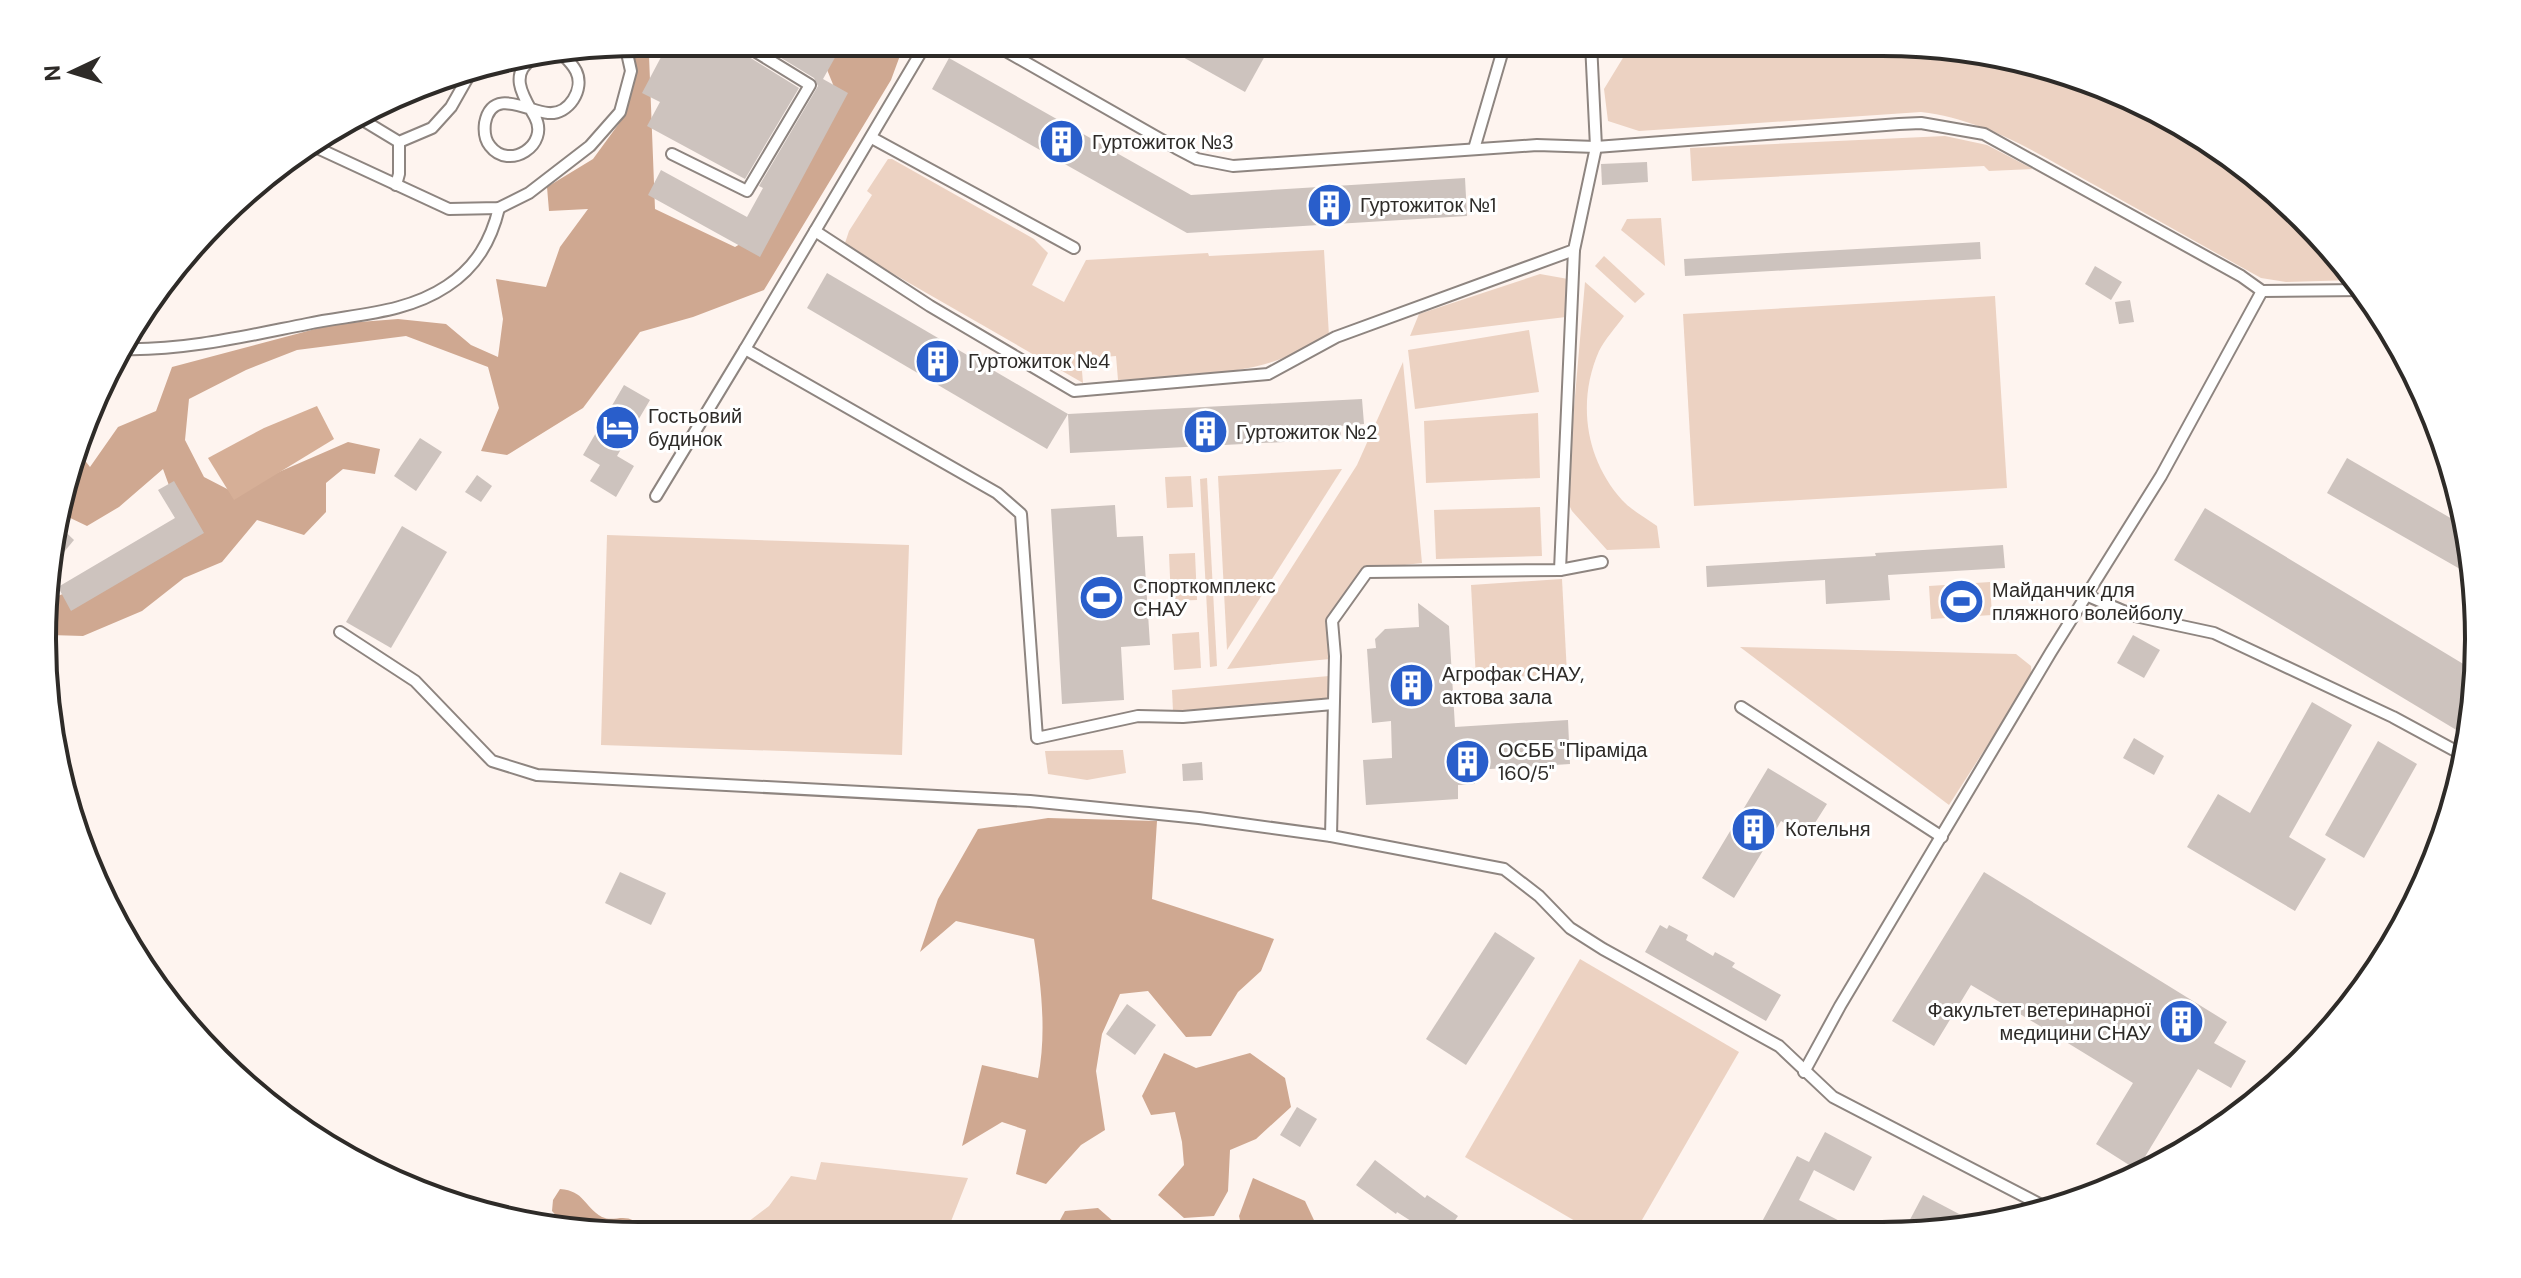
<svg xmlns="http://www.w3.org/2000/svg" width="2521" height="1278" font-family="'DM Sans',sans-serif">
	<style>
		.green { fill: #ecd2c2 }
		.forest { fill: #cfa891 }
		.water { fill: #d6af97 }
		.building { fill: #cdc3be }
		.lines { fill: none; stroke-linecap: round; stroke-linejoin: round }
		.service-casing { stroke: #8e8580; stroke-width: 14 }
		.service { stroke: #fff; stroke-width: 10 }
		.labels { text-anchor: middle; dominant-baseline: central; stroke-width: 6; stroke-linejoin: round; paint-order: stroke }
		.poi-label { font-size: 20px; fill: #2e2b28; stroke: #fff; text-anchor: start }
		.rim { fill: none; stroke: #2e2b28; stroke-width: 4 }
	</style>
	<rect width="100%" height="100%" fill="#fef4ef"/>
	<!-- green -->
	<g class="green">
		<path d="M1632,43H1921L2036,62L2146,103L2245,165L2331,245L2355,280L2286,282L2261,278C2207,248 2154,218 2100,188C2042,156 1988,120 1921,112L1639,131L1608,121L1604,89Z"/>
		<path d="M1945,136L1987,145L2033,169L1989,171L1984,166L1692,181L1690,148Z"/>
		<path d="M888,159H892L1034,239L1048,253L1032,285L1064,302L1086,260L1208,253L1209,256L1324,250L1329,336C1310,345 1291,356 1272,362C1228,376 1165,377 1118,380L1116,356L1081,359L1083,383L850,249L845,243L849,231L872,195L867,191Z"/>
		<path d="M1661,218L1665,266L1621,230L1627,219Z"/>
		<path d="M1604,256L1645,294L1635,303L1595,266Z"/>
		<path d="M1540,274L1568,279L1566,317L1410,336L1419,314Z"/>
		<path d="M1585,282L1624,316C1616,327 1605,339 1599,351C1577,401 1585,459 1622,500C1631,510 1646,518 1657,526L1660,548L1607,550L1572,511L1566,499Z"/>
		<path d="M1995,296L2007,488L1694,506L1683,314Z"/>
		<path d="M1529,330L1539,392L1415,409L1408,350Z"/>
		<path d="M1403,362L1422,563L1369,569L1331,626L1330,659L1227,669L1357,465Z"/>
		<path d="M1538,413L1540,478L1426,483L1424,421Z"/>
		<path d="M1342,469L1227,650L1218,476Z"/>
		<path d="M1191,476L1193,507L1167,508L1165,477Z"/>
		<path d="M1207,478L1217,666L1210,667L1200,479Z"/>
		<path d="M1540,507L1542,556L1436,559L1434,510Z"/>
		<path d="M607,535L909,545L902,755L601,745Z"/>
		<path d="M1195,553L1197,600L1171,601L1169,554Z"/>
		<path d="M1562,579L1567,674L1476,679L1471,585Z"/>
		<path d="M1990,582L1992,615L1931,619L1929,586Z"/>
		<path d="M1199,632L1201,668L1174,670L1172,634Z"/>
		<path d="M1740,647L2016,654L2031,666L2032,676L1949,805Z"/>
		<path d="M1329,676L1328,696L1322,705L1184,722L1173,711L1172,690Z"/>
		<path d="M1123,750L1126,773L1087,780L1048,774L1045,751Z"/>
		<path d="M1580,959L1739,1052L1635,1232H1594L1465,1157Z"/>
		<path d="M821,1162L968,1178L946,1234H732L769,1206L791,1176L816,1180Z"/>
	</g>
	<!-- forest -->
	<g class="forest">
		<path d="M805,42H905L891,80L764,290L693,317L640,332L583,408L507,455L481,451L499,408L488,367L406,336L297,350L246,370L189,399L185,440L204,477L233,492L348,442L380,449L375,474L343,469L326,483V512L304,535L257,520L222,562L184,578L142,611L83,636L50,635L51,599L102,577L183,524L163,469L119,507L87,526L62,514L58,508L76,449L90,467L118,427L156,411L172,367L334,324L398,319L446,324L471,345L498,357L503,319L496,279L546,287L560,247L588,209L549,211L547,187L593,159L623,118L632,50L649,55L655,209L735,247L777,222L841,104L819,50Z"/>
		<path d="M1048,818L1157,821L1152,899L1274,939L1261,971L1238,992L1211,1036L1186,1037L1148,991L1120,994L1102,1034L1096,1071L1105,1130L1081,1145L1046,1184L1016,1174L1026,1130L1002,1122L962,1146L982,1065L1038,1078C1047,1032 1041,984 1034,939L956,921L920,952L938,899L978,829Z"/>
		<path d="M1164,1053L1196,1068L1250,1053L1285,1078L1291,1107L1256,1139L1230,1150L1228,1191L1214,1216L1184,1218L1158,1195L1184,1165L1182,1142L1175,1112L1151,1115L1142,1096Z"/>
		<path d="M1253,1178L1305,1201L1320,1233H1243L1239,1216Z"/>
		<path d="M560,1189C585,1191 583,1206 602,1217C613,1222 623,1214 634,1221C639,1224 642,1231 648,1235H600L569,1230L552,1211L553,1200Z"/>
		<path d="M1098,1208L1122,1229L1121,1233H1053L1065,1211Z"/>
	</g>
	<!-- water -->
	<path class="water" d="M317,406L334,439L234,500L208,458L264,428Z"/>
	<!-- building -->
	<g class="building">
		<path d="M669,42H732L736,49L799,88L745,179L647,126L660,102L642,93Z"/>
		<path d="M755,42H817L837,54L823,79L848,93L760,257L648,195L661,170L747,217L763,188L759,186L818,86L814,78Z"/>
		<path d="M1156,42L1245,43L1266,54L1245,92Z"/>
		<path d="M949,58L1191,195L1465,178L1467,216L1187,233L932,89Z"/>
		<path d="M1647,162L1648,182L1602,185L1601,164Z"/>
		<path d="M1980,242L1981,259L1685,276L1684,259Z"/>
		<path d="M2095,266L2122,282L2111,300L2085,284Z"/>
		<path d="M827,273L1068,414L1047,449L807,308Z"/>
		<path d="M2130,300L2134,322L2119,324L2115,302Z"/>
		<path d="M624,385L650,400L617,456L634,466L616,497L590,481L600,465L583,455Z"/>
		<path d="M1362,399L1364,424L1340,426L1341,439L1070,453L1068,414Z"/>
		<path d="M420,438L442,452L416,491L394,476Z"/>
		<path d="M2347,458L2466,527L2474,561V577L2327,493Z"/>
		<path d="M477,475L492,486L481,502L465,492Z"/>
		<path d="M174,481L204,533L71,611L58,587L175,518L158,490Z"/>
		<path d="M1115,505L1117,537L1143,536L1150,645L1121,647L1124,700L1062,704L1051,509Z"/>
		<path d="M2205,508L2465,665L2477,645L2478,678L2468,737L2174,560Z"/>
		<path d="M54,521L74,540L64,552L53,542Z"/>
		<path d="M402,526L447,552L391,648L346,622Z"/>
		<path d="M2003,545L2005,568L1888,575L1890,600L1826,604L1825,580L1707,587L1706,566L1876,556L1875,553Z"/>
		<path d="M1418,603L1449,626L1455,727L1568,720L1570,764L1474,770L1475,784L1458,785V799L1366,805L1363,760L1392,758L1391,721L1372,723L1367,649L1376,648L1375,639L1385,629L1419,627Z"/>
		<path d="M2133,635L2160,650L2144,678L2117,663Z"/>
		<path d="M2312,702L2352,725L2289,837L2326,859L2295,911L2187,847L2218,794L2250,813Z"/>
		<path d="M2134,738L2164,756L2154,775L2123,758Z"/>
		<path d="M2378,741L2417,764L2364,858L2325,835Z"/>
		<path d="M1202,762L1203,780L1183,781L1182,764Z"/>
		<path d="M1768,768L1827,804L1806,837L1781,821L1734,898L1702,878Z"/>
		<path d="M620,872L666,893L651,925L605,903Z"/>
		<path d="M1984,872L2227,1022L2214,1043L2246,1061L2231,1088L2198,1069L2137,1170L2096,1144L2133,1083L2040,1026L1971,985L1934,1046L1892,1021Z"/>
		<path d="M1660,925L1667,929L1669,925L1688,935L1686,940L1713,956L1715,952L1735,963L1732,967L1781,995L1766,1021L1645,952Z"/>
		<path d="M1495,932L1535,958L1466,1065L1426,1039Z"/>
		<path d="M1127,1004L1156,1025L1135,1055L1106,1034Z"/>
		<path d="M1297,1107L1317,1119L1300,1147L1280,1135Z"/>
		<path d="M1825,1132L1872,1157L1854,1191L1814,1170L1799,1200L1859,1231H1757L1797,1156L1809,1162Z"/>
		<path d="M1375,1160L1425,1198L1427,1195L1458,1216L1447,1232H1428L1397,1212L1396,1214L1356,1185Z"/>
		<path d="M1923,1195L1961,1215L1953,1231H1904Z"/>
	</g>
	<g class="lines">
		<defs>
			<g id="service">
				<path d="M927,42L745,349L997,493L1021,514L1037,738L1138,716L1183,717L1333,704"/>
				<path d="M990,42L1176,148L1197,159L1233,166L1537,145L1596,147L1899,124L1921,123L1984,134L2241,276L2262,291"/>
				<path d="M533,59C507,74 525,99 535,117C550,145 509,171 490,146C485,140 484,131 485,123C492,86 529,112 548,113C569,115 585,89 576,71C573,65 568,60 564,56L559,55"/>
				<path d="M361,119L399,142L432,128L451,107L472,70"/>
				<path d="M872,138L1074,248"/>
				<path d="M313,146L449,209L499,208L529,193L590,146L620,112L631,71L625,44"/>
				<path d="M1474,149L1505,43"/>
				<path d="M672,154L747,191L810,85L740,42"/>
				<path d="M396,185L399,174V142"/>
				<path d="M815,231L930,306L1074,391L1268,374L1336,337L1574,250L1596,147L1591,43"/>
				<path d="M121,349C183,351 246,336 307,324C354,314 405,314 447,286C476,267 491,241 499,208"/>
				<path d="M656,496L745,349"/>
				<path d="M1560,570L1602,562"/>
				<path d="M2088,596L2135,616L2214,633L2393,717L2465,756"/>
				<path d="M340,632L415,681L492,761L537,775L1030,801L1199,818L1331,836L1504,869L1539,896L1570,928L1603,949L1779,1046L1833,1097L2047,1208"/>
				<path d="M1741,707L1942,837"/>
				<path d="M1331,836L1335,656L1332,621L1367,572L1560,570L1574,250"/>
				<path d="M1804,1072L1840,1006L2051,652L2161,476L2262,291L2363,290"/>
			</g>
		</defs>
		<!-- service casing -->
		<use href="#service" class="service-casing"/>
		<!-- service -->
		<use href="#service" class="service"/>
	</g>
	<!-- icons -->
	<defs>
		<symbol id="building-disc" viewBox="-11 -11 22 22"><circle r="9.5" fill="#295ecb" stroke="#fff"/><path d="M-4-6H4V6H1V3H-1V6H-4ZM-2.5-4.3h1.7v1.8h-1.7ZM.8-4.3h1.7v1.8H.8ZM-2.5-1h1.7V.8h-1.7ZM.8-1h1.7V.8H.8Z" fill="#fff"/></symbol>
		<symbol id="hotel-disc" viewBox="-11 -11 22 22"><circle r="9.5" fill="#295ecb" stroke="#fff"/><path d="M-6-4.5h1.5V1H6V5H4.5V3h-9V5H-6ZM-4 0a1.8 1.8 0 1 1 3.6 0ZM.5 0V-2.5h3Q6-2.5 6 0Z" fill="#fff"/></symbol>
		<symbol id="stadium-disc" viewBox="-11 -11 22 22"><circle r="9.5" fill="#295ecb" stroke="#fff"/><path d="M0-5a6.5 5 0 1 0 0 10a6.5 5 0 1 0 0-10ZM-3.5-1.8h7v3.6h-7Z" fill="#fff"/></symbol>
	</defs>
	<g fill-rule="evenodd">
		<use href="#building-disc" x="1036" y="116" width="51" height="51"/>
		<use href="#building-disc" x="1304" y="180" width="51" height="51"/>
		<use href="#building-disc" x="912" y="336" width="51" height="51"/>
		<use href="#hotel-disc" x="592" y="402" width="51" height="51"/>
		<use href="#building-disc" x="1180" y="406" width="51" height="51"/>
		<use href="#stadium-disc" x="1076" y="572" width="51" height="51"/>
		<use href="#stadium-disc" x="1936" y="576" width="51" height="51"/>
		<use href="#building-disc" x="1386" y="660" width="51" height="51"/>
		<use href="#building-disc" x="1442" y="736" width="51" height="51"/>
		<use href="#building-disc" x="1728" y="804" width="51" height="51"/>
		<use href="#building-disc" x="2156" y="996" width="51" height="51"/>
	</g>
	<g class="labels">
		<!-- poi labels -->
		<g class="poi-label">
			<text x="1092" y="142">Гуртожиток №3</text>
			<text x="1360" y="205">Гуртожиток №1</text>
			<text x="968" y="361">Гуртожиток №4</text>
			<text x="648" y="416">Гостьовий<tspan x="648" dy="23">будинок</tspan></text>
			<text x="1236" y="432">Гуртожиток №2</text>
			<text x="1133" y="586">Спорткомплекс<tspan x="1133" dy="23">СНАУ</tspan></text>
			<text x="1992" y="590">Майданчик для<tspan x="1992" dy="23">пляжного волейболу</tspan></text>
			<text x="1442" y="674">Агрофак СНАУ,<tspan x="1442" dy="23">актова зала</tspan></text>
			<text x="1498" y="750">ОСББ "Піраміда<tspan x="1498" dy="23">160/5"</tspan></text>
			<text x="1785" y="829">Котельня</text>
			<text x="2151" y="1010" text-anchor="end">Факультет ветеринарної<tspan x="2151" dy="23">медицини СНАУ</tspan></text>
		</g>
	</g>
	<!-- crop -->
	<path d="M0 0H2521V1278H0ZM639 56H1882A583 583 0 0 1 2465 639V639A583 583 0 0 1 1882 1222H639A583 583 0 0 1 56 639V639A583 583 0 0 1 639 56Z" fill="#fff" fill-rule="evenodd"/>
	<path class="rim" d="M639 56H1882A583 583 0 0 1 2465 639V639A583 583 0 0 1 1882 1222H639A583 583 0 0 1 56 639V639A583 583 0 0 1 639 56Z"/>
	<!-- north arrow -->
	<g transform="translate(72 72) rotate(266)" stroke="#ffffff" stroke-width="6" paint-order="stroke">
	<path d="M0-6L14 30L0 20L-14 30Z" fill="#2e2b28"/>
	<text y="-12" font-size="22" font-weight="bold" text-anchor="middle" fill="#2e2b28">N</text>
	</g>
</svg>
